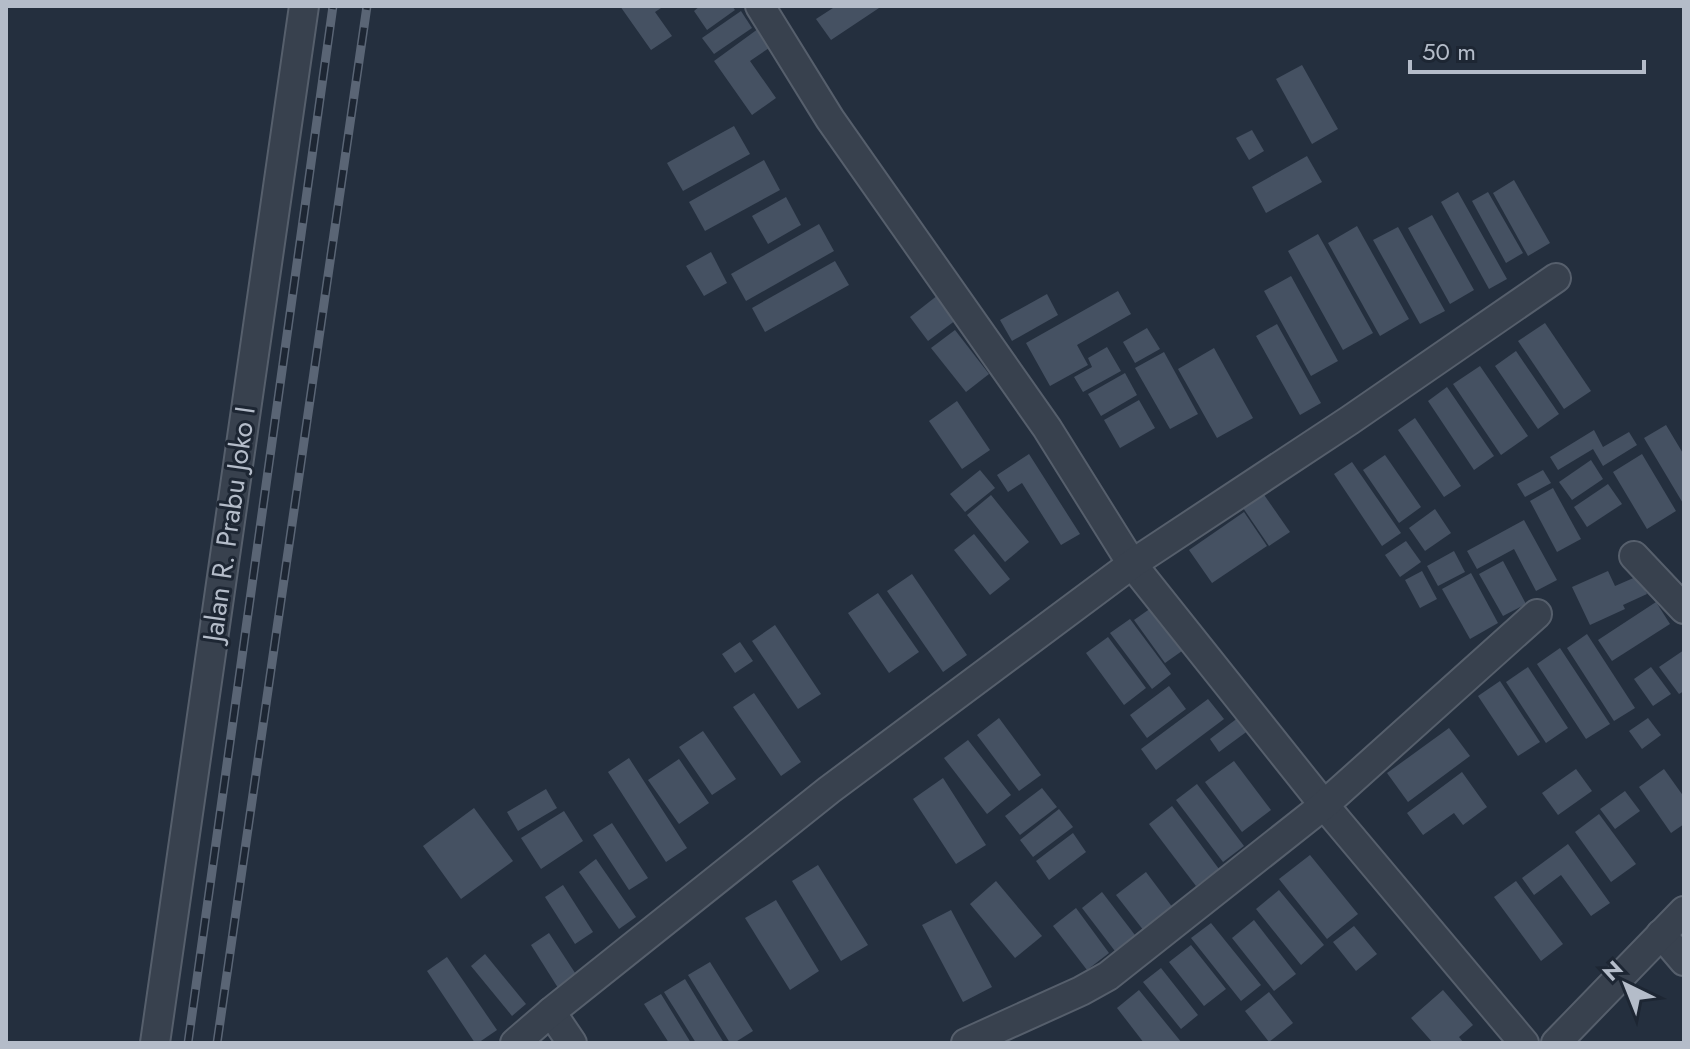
<svg xmlns="http://www.w3.org/2000/svg" width="1690" height="1049" font-family="Jost,sans-serif">
	<style>
		.building { fill: #455162 }
		.lines { fill: none; stroke-linecap: round; stroke-linejoin: round }
		.minor-casing { stroke: #565f6c; stroke-width: 32 }
		.minor { stroke: #38414e; stroke-width: 28 }
		.rail-casing { stroke: #5a6575; stroke-width: 9 }
		.rail { stroke: #1d2633; stroke-width: 6; stroke-dasharray: 18; stroke-linecap: butt }
		.labels { text-anchor: middle; dominant-baseline: central; stroke-width: 6; stroke-linejoin: round; paint-order: stroke }
		.street-label { font-size: 28px; fill: #b4bcc9; stroke: #1d2633 }
	</style>
	<rect width="100%" height="100%" fill="#242f3e"/>
	<!-- building -->
	<g class="building">
		<path d="M620,6H664L655,12L672,36L651,50Z"/>
		<path d="M700,6H732L735,10L707,30L694,11Z"/>
		<path d="M836,6H882L831,40L816,19Z"/>
		<path d="M741,11L752,28L714,54L702,38Z"/>
		<path d="M762,26L775,44L750,61L776,98L752,115L714,61Z"/>
		<path d="M1302,65L1338,129L1312,144L1276,79Z"/>
		<path d="M734,126L750,154L683,191L667,163Z"/>
		<path d="M1252,130L1264,151L1249,160L1236,138Z"/>
		<path d="M1307,156L1322,182L1266,213L1252,187Z"/>
		<path d="M764,160L780,190L705,231L689,202Z"/>
		<path d="M1514,180L1550,243L1528,256L1493,193Z"/>
		<path d="M1458,192L1507,279L1489,289L1441,202Z"/>
		<path d="M1488,192L1523,253L1506,263L1472,201Z"/>
		<path d="M786,197L801,225L768,244L752,216Z"/>
		<path d="M1432,215L1474,290L1450,304L1408,228Z"/>
		<path d="M819,224L834,251L746,301L731,274Z"/>
		<path d="M1357,226L1409,319L1380,336L1328,243Z"/>
		<path d="M1398,227L1445,311L1420,324L1373,240Z"/>
		<path d="M1318,234L1373,333L1343,350L1288,251Z"/>
		<path d="M711,252L727,283L704,296L686,266Z"/>
		<path d="M835,261L849,285L765,332L752,308Z"/>
		<path d="M1291,276L1338,361L1311,376L1264,291Z"/>
		<path d="M1118,291L1131,314L1077,345L1088,365L1050,386L1026,343Z"/>
		<path d="M1047,294L1058,315L1012,341L1000,320Z"/>
		<path d="M938,295L956,320L928,341L910,317Z"/>
		<path d="M1545,323L1591,391L1564,409L1518,341Z"/>
		<path d="M1277,324L1321,403L1300,415L1256,336Z"/>
		<path d="M1147,328L1160,349L1135,363L1123,342Z"/>
		<path d="M955,330L989,374L966,392L931,348Z"/>
		<path d="M1107,347L1121,371L1083,392L1074,377L1092,367L1088,358Z"/>
		<path d="M1214,348L1253,418L1217,438L1178,369Z"/>
		<path d="M1516,351L1559,414L1538,429L1495,366Z"/>
		<path d="M1164,352L1198,414L1170,429L1135,368Z"/>
		<path d="M1480,366L1528,436L1501,455L1453,384Z"/>
		<path d="M1125,373L1137,395L1101,416L1088,394Z"/>
		<path d="M1447,387L1494,456L1474,470L1428,401Z"/>
		<path d="M1139,400L1155,428L1120,448L1104,420Z"/>
		<path d="M957,401L990,450L962,469L929,421Z"/>
		<path d="M1415,418L1461,486L1444,497L1398,430Z"/>
		<path d="M1666,425L1684,455V505L1644,438Z"/>
		<path d="M1594,430L1603,447L1629,432L1637,445L1603,466L1593,449L1558,470L1550,457Z"/>
		<path d="M1029,454L1080,534L1061,545L1022,483L1008,492L997,475Z"/>
		<path d="M1642,454L1676,511L1647,529L1613,472Z"/>
		<path d="M1385,455L1421,507L1399,523L1363,470Z"/>
		<path d="M1591,460L1603,479L1572,500L1559,482Z"/>
		<path d="M1352,462L1401,533L1382,546L1334,474Z"/>
		<path d="M980,470L995,488L965,512L950,494Z"/>
		<path d="M1543,470L1551,483L1525,497L1517,484Z"/>
		<path d="M1608,484L1622,504L1587,527L1574,507Z"/>
		<path d="M1553,488L1581,539L1557,552L1530,501Z"/>
		<path d="M1260,489L1290,532L1269,546L1239,502Z"/>
		<path d="M991,495L1029,542L1005,562L967,515Z"/>
		<path d="M1435,509L1451,533L1425,551L1409,528Z"/>
		<path d="M1244,512L1267,546L1212,583L1189,550Z"/>
		<path d="M1524,520L1557,580L1536,591L1514,549L1477,569L1467,551Z"/>
		<path d="M974,534L1010,579L990,595L954,550Z"/>
		<path d="M1406,541L1421,562L1400,577L1385,555Z"/>
		<path d="M1454,551L1465,572L1438,586L1427,566Z"/>
		<path d="M1503,561L1526,604L1503,616L1479,574Z"/>
		<path d="M1422,571L1437,599L1420,608L1405,580Z"/>
		<path d="M1608,571L1615,586L1638,576L1647,594L1623,605L1625,609L1590,625L1572,587Z"/>
		<path d="M1471,573L1498,623L1470,639L1442,589Z"/>
		<path d="M912,574L967,655L943,672L887,591Z"/>
		<path d="M878,593L919,652L889,673L848,613Z"/>
		<path d="M1656,602L1670,624L1612,661L1598,640Z"/>
		<path d="M1151,608L1182,651L1165,663L1134,620Z"/>
		<path d="M1130,619L1171,674L1152,689L1110,633Z"/>
		<path d="M775,625L821,694L798,709L752,641Z"/>
		<path d="M1587,634L1635,708L1614,721L1567,648Z"/>
		<path d="M1108,637L1146,688L1124,705L1086,653Z"/>
		<path d="M740,642L753,661L735,673L722,654Z"/>
		<path d="M1560,648L1610,724L1586,739L1537,664Z"/>
		<path d="M1684,650V691L1679,694L1659,667Z"/>
		<path d="M1528,667L1568,728L1546,743L1506,682Z"/>
		<path d="M1651,667L1671,694L1653,706L1634,679Z"/>
		<path d="M1500,681L1540,742L1518,756L1478,696Z"/>
		<path d="M1169,686L1186,709L1147,738L1130,715Z"/>
		<path d="M754,693L801,762L781,776L733,707Z"/>
		<path d="M1208,699L1224,719L1156,770L1141,749Z"/>
		<path d="M1239,717L1249,730L1219,752L1210,739Z"/>
		<path d="M999,718L1041,775L1019,791L977,735Z"/>
		<path d="M1648,718L1661,735L1642,749L1629,731Z"/>
		<path d="M1449,728L1470,756L1408,802L1387,773Z"/>
		<path d="M703,731L736,779L712,795L679,747Z"/>
		<path d="M968,740L1011,795L987,814L944,758Z"/>
		<path d="M629,758L687,848L666,862L608,772Z"/>
		<path d="M679,759L709,803L679,824L648,780Z"/>
		<path d="M1234,761L1271,810L1242,832L1205,782Z"/>
		<path d="M1576,769L1592,791L1558,815L1542,793Z"/>
		<path d="M1664,769L1684,797V824L1671,833L1639,787Z"/>
		<path d="M1462,772L1487,807L1463,825L1454,813L1423,835L1407,813Z"/>
		<path d="M943,778L986,845L956,864L913,799Z"/>
		<path d="M1197,784L1244,846L1223,862L1176,800Z"/>
		<path d="M1042,788L1057,807L1020,835L1005,816Z"/>
		<path d="M546,789L557,808L518,831L507,812Z"/>
		<path d="M1625,791L1640,811L1615,829L1600,809Z"/>
		<path d="M1172,806L1219,869L1196,886L1149,824Z"/>
		<path d="M474,808L513,861L461,899L423,846Z"/>
		<path d="M1059,809L1073,827L1033,857L1020,840Z"/>
		<path d="M564,811L583,841L541,869L521,838Z"/>
		<path d="M1599,814L1636,864L1611,882L1575,832Z"/>
		<path d="M612,823L648,878L629,890L593,835Z"/>
		<path d="M1073,833L1086,852L1049,880L1036,861Z"/>
		<path d="M1568,844L1610,903L1591,916L1561,875L1534,895L1522,878Z"/>
		<path d="M1310,855L1358,914L1327,939L1279,879Z"/>
		<path d="M596,859L636,917L619,929L579,872Z"/>
		<path d="M818,865L868,945L841,961L792,881Z"/>
		<path d="M1146,872L1173,908L1144,931L1116,895Z"/>
		<path d="M996,881L1042,936L1015,958L970,904Z"/>
		<path d="M1516,881L1563,944L1541,961L1494,897Z"/>
		<path d="M563,885L593,932L575,944L545,897Z"/>
		<path d="M1279,890L1324,945L1301,965L1256,909Z"/>
		<path d="M1102,892L1138,939L1118,955L1082,908Z"/>
		<path d="M776,900L819,971L790,990L745,918Z"/>
		<path d="M1076,908L1109,953L1087,970L1053,926Z"/>
		<path d="M951,910L992,987L963,1002L922,925Z"/>
		<path d="M1254,920L1296,974L1274,991L1232,938Z"/>
		<path d="M1211,923L1261,985L1241,1001L1191,938Z"/>
		<path d="M1354,926L1377,954L1356,971L1333,942Z"/>
		<path d="M549,933L579,979L560,991L531,945Z"/>
		<path d="M1191,945L1226,989L1204,1006L1169,962Z"/>
		<path d="M485,954L526,1004L512,1016L471,966Z"/>
		<path d="M447,957L497,1030L478,1043H475L427,971Z"/>
		<path d="M710,962L753,1031L734,1043H730L688,975Z"/>
		<path d="M1161,968L1198,1015L1181,1029L1143,982Z"/>
		<path d="M685,979L724,1043H696L664,992Z"/>
		<path d="M1139,990L1182,1043H1144L1117,1008Z"/>
		<path d="M1443,990L1473,1025L1459,1037L1464,1043H1433L1411,1018Z"/>
		<path d="M1269,992L1293,1023L1269,1042L1245,1011Z"/>
		<path d="M661,994L691,1043H669L644,1004Z"/>
	</g>
	<g class="lines">
		<defs>
			<g id="minor">
				<path d="M760,6L830,119L1047,428L1132,564L1324,805L1524,1043"/>
				<path d="M1634,556L1684,609"/>
				<path d="M1661,934L1684,961"/>
				<path d="M551,1012L572,1043"/>
				<path d="M155,1043L304,6"/>
				<path d="M515,1043L551,1012L829,790L1132,564L1350,420L1556,278"/>
				<path d="M966,1043L1081,991L1108,976L1324,805L1537,614"/>
				<path d="M1556,1043L1684,911"/>
			</g>
		</defs>
		<!-- minor casing -->
		<use href="#minor" class="minor-casing"/>
		<!-- minor -->
		<use href="#minor" class="minor"/>
		<defs>
			<g id="rail">
				<path d="M188,1043L333,6"/>
				<path d="M217,1043L367,6"/>
			</g>
		</defs>
		<!-- rail casing -->
		<use href="#rail" class="rail-casing"/>
		<!-- rail -->
		<use href="#rail" class="rail"/>
	</g>
	<g class="labels">
		<!-- street labels -->
		<g class="street-label">
			<text transform="translate(229 524) rotate(-82)">Jalan R. Prabu Joko I</text>
		</g>
	</g>
	<!-- border -->
	<rect width="1690" height="1049" fill="none" stroke="#b4bcc9" stroke-width="16"/>
	<!-- north arrow -->
	<g transform="translate(1626 985) rotate(317)" stroke="#1d2633" stroke-width="6" paint-order="stroke">
	<path d="M0-6L14 30L0 20L-14 30Z" fill="#b4bcc9"/>
	<text y="-12" font-size="22" font-weight="bold" text-anchor="middle" fill="#b4bcc9">N</text>
	</g>
	<!-- scale -->
	<path d="M1410 60v12h234v-12" fill="none" stroke="#b4bcc9" stroke-width="4"/>
	<text x="1422" y="60" font-size="24" fill="#b4bcc9" stroke="#1d2633" stroke-width="6" paint-order="stroke">50 m</text>
</svg>
